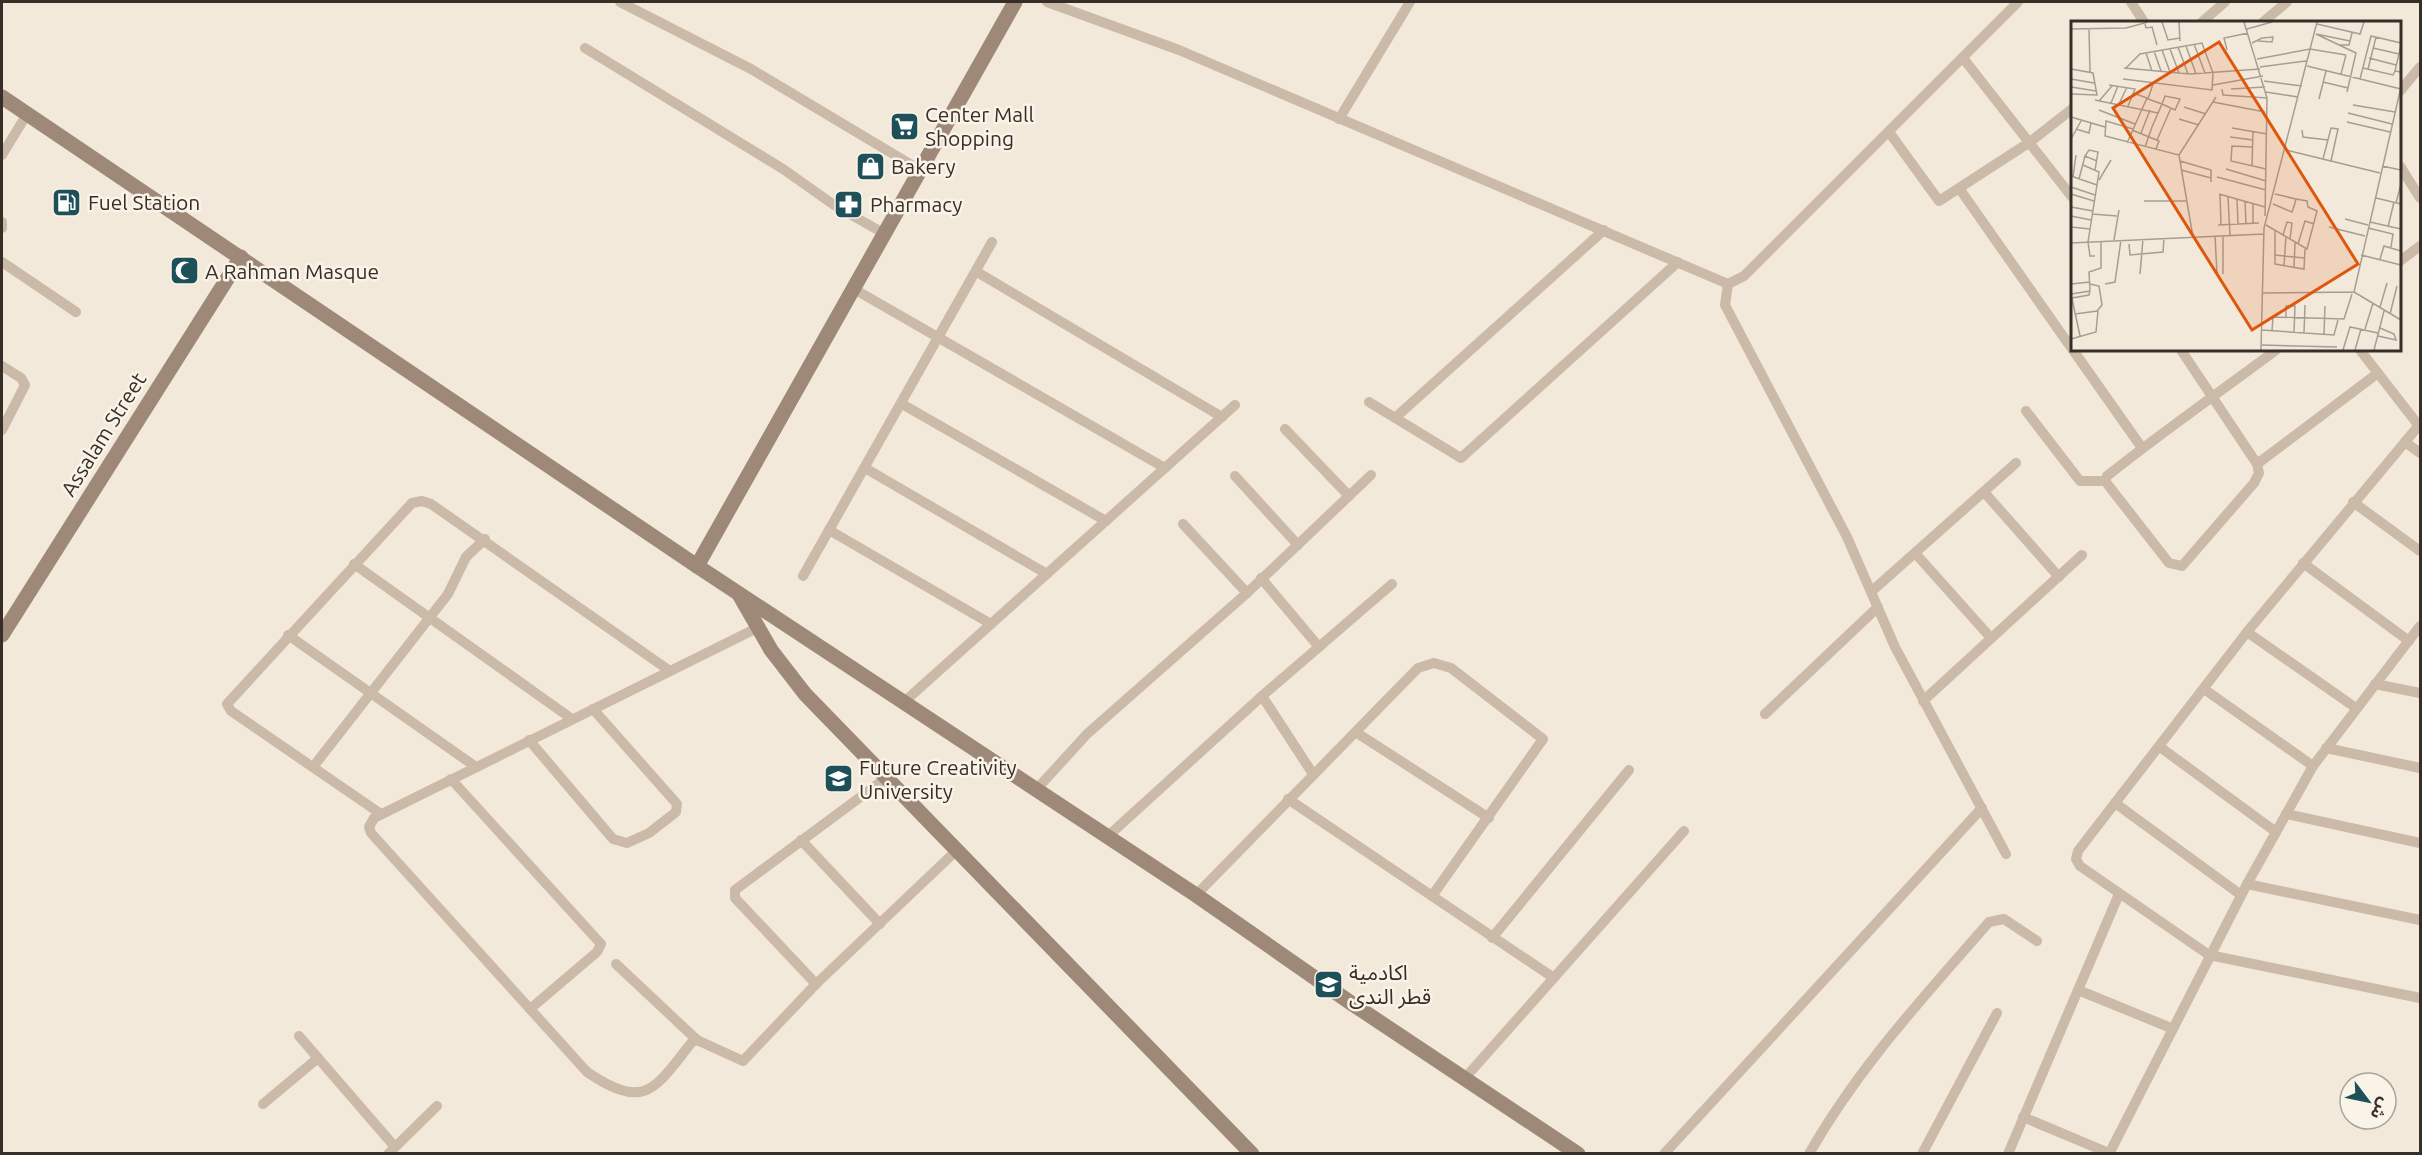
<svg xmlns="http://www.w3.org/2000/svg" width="2422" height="1155" font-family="Ubuntu,'Noto Sans Arabic',sans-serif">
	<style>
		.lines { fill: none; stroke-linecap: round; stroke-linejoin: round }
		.street { stroke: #cabaa7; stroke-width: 10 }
		.secondary { stroke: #9e8978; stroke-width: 15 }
		.labels { text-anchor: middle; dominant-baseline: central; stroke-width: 5; stroke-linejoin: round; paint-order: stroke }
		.poi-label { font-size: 21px; fill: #372e28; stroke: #faf3e8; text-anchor: start }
		.street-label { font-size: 21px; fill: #372e28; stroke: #faf3e8 }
		.inset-road { fill: none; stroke: #a79e93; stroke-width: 1.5 }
		.view { fill: #df570d; fill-opacity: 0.15; stroke: #df570d; stroke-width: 3 }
		.inset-edge { fill: none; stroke: #372e28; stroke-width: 3 }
	</style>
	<rect width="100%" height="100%" fill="#f2e9db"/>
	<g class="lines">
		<!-- street -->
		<g class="street">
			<path d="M620,2L751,69L920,170"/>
			<path d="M1047,2L1179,50L1728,284L1744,276L2018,2"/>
			<path d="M2131,2L2144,22"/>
			<path d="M2202,22L2225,2"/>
			<path d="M2263,22L2287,2"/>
			<path d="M585,48L783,169L834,205L885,234"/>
			<path d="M1963,58L2072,197"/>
			<path d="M2400,91L2420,67"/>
			<path d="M1339,119L1410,2"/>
			<path d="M1889,132L1939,201L2030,142L2072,109"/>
			<path d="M2,155L27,114"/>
			<path d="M2400,166L2420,198"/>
			<path d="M1959,188L2072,349"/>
			<path d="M2,222V228"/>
			<path d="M2400,261L2420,246"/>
			<path d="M2,262L76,312"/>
			<path d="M977,272L1222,417"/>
			<path d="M1728,284L1725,305L1847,537L1895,647L2006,854"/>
			<path d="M854,289L1165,468"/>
			<path d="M2073,350L2142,448"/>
			<path d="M2181,350L2257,464L2259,473L2254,483L2182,566L2169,563L2105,481L2107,476C2162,432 2220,392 2276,350"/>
			<path d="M2360,350L2419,426"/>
			<path d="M2,366L21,378L25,385L2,430"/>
			<path d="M1369,402L1461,458L1678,262"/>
			<path d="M902,404L1106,521"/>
			<path d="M2026,411L2080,481H2105"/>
			<path d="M1396,417L1604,230"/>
			<path d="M2420,424L2247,632L2078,851L2076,859L2080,866L2209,955L2420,998"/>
			<path d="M1285,429L1349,496"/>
			<path d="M2405,442L2420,453"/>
			<path d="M2257,464L2378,373"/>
			<path d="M865,468L1047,574"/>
			<path d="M1235,476L1298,545"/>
			<path d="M1984,492L2059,577"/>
			<path d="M2353,502L2420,551"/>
			<path d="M1183,524L1247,593"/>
			<path d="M829,530L991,624"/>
			<path d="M1915,553L1991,638"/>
			<path d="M2303,563L2409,641"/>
			<path d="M354,564L572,719"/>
			<path d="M803,576L992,242"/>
			<path d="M1261,578L1319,647"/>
			<path d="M1872,591L2016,463"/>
			<path d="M757,628L374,818L369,827L371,833L587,1072C645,1111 654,1090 692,1042L697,1040L743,1061L816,984"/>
			<path d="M2247,632L2356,708"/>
			<path d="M288,635L476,767"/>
			<path d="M2375,684L2420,693"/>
			<path d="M2204,689L2313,766"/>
			<path d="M1262,696L1313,774"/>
			<path d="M1923,701L2082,555"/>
			<path d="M904,702L1235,405"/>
			<path d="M1765,714L1878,607"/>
			<path d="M1357,733L1489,818"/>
			<path d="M529,740L613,839L627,843L649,833L676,812L677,804L593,709"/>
			<path d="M2160,747L2276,832"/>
			<path d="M2326,748L2420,768"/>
			<path d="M313,767L448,594L466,557L485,539"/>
			<path d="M886,778L735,890V898L816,984L957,850"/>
			<path d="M451,779L601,944L597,952L530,1009"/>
			<path d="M1035,791L1087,734L1247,593L1371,475"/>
			<path d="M1288,799L1554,978"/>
			<path d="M2115,803L2241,895"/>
			<path d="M381,814L231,711L227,704L412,503L422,501L431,504L670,671"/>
			<path d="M2286,814L2420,843"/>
			<path d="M1107,837L1262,696L1392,584"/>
			<path d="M801,840L880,924"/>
			<path d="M2247,884L2420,920"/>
			<path d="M1196,895L1418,668L1434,663L1451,668L1543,739L1432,896"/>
			<path d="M1492,938L1629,770"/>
			<path d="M616,964L697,1040"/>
			<path d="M2078,990L2171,1028"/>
			<path d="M299,1036L395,1147"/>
			<path d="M1465,1078L1684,831"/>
			<path d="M263,1104L318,1058"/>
			<path d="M2023,1117L2109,1153"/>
			<path d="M388,1154L437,1106"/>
			<path d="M1664,1154L1982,808"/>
			<path d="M1809,1154C1859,1066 1924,997 1989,922L2004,919L2037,941"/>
			<path d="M1922,1154L1997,1013"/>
			<path d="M2008,1154L2119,894"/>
			<path d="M2109,1154L2247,884L2313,766L2420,626"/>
		</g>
		<!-- secondary -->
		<g class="secondary">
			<path d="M2,97L697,566L1196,895L1351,1003L1578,1154"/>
			<path d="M697,566L1015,2"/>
			<path d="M740,596L771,650L805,694L1252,1154"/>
			<path d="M2,635L241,257"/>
		</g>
	</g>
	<!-- icons -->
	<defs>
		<symbol id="supermarket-square" viewBox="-11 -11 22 22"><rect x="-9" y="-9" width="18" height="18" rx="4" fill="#1d5059" stroke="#faf3e8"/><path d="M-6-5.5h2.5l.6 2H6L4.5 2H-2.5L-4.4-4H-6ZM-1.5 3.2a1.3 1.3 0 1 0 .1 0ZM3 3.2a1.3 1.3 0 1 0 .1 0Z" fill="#fff"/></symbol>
		<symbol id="shop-square" viewBox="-11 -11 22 22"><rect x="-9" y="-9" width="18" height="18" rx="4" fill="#1d5059" stroke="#faf3e8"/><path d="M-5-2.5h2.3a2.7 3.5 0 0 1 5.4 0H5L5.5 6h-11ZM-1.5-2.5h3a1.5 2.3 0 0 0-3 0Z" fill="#fff"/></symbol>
		<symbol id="fuel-square" viewBox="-11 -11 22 22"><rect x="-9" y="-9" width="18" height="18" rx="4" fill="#1d5059" stroke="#faf3e8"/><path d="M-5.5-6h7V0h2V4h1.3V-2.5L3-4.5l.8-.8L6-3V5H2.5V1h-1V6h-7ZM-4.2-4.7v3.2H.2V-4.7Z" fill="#fff"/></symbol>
		<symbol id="pharmacy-square" viewBox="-11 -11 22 22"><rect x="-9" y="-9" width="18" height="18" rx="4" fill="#1d5059" stroke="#faf3e8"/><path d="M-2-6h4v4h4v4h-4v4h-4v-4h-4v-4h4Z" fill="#fff"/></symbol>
		<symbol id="mosque-square" viewBox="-11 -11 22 22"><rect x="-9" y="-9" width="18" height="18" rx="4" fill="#1d5059" stroke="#faf3e8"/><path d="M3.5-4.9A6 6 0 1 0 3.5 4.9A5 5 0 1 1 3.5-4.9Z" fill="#fff"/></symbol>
		<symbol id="university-square" viewBox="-11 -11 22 22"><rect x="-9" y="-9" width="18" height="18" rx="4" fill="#1d5059" stroke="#faf3e8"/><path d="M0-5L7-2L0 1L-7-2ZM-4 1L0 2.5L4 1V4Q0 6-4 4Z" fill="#fff"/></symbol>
		<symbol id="school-square" viewBox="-11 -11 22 22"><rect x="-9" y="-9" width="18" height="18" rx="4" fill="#1d5059" stroke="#faf3e8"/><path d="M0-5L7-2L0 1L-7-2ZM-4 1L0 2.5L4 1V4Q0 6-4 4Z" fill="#fff"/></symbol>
	</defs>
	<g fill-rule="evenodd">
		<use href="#supermarket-square" x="888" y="110" width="33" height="33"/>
		<use href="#shop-square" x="854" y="150" width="33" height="33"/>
		<use href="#fuel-square" x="50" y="186" width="33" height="33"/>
		<use href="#pharmacy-square" x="832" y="188" width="33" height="33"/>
		<use href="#mosque-square" x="168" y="254" width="33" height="33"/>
		<use href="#university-square" x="822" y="762" width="33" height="33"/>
		<use href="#school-square" x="1312" y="968" width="33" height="33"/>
	</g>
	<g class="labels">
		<!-- poi labels -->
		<g class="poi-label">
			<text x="925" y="114">Center Mall<tspan x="925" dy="24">Shopping</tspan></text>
			<text x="891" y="166">Bakery</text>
			<text x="88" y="202">Fuel Station</text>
			<text x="870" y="204">Pharmacy</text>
			<text x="205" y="271">A Rahman Masque</text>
			<text x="859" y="767">Future Creativity<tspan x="859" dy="24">University</tspan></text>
			<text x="1349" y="972">اكادمية<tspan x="1349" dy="24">قطر الندى</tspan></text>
		</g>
		<!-- street labels -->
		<g class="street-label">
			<text transform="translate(103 434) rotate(-58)">Assalam Street</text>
		</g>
	</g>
	<!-- overview -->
	<g transform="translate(2071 21)">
		<rect width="330" height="330" fill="#f2e9db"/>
		<path class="inset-road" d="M91,1L97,19L109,17M108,1L109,20M173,1L196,77L194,195M74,3L75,7L81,6L86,24M246,3L289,13L293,1M0,8L55,7L77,1M18,8L19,51M176,8L201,1M181,22L191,17L202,16L201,21L187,20M123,23L134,52M268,24H278L281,12M115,25L125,53M107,26L117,53M302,27L328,33M99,28L108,52M91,29L99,51M156,29L153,17L177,12M83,30L90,50M75,32L81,50M298,37L325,44M186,38L239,28L275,34M236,45L330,68M189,46L235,40M53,47L119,53L189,48M292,47L322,54L324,50L330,51M0,48L22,52L26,74L0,73M297,48L305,16M324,50L330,24M270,53L275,34M0,58L23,62M52,58L141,69L142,52L131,22L69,33L55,47M289,58L300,15L330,22M193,60L231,65M252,61L277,67M38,64L64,68L57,85M142,64L192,55M0,66L25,70M151,68L152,74L196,77M160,68L194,66M195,71L227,76M276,71L285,32L245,13L279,20M248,78L255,50M24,79L87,92M28,80L41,65M142,81L194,91M40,82L47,65M48,83L56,66M282,84L324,91M113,86L135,93M28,89L64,103M277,92L321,103M0,96L34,106M108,98L128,104M276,101L319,111M161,107L196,113M5,108L18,112L20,102M62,108L35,100L34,115L108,134L122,216M61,109L88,120L85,128M231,109L232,116L257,119M70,112L79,89M159,116L182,119M0,118L10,100M86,119L100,87M56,122L76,77L62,72M74,126L81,106L91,83L94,75L109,78L104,89L91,83L77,78L82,63M181,126L161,125L160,140L195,148M215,129L260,140L267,108L260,107L252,138M108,134L145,76M14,135L18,129L27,131L24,149M109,140L140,149V161M260,140L309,152M12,144L28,151L17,221M181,145L182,110M311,145L330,149M155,148L195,160M110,149L140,157M0,155L26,164M2,156L5,134M146,156L195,169M8,158L14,135L26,140M28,159L40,139M0,166L24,174M0,173L23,180M148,173L194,186M149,173L150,204M157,176L159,214M305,177L330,183M166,178L167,203M73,180H115M174,180L175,203M325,182L330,163M182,183V203M202,183L221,191L224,182L225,178L204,173M0,186L22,190M21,193L46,195M0,195L20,199M274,198L297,204M299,201L330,208M147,204L188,202M195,204L236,228L246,190L237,186L236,180L225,178M0,206L19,208M258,206L294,215M317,206L323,181M297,207L322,213L320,226M204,209V243L233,248L234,228M212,214L216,201L221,202L219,218M144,215L146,253M152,215V253M43,219L48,189M17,221L19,235H24M0,222L193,213M58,223L59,234L92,231L93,217M227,223L234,200L243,203M203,234L234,237M290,234L330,244M309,238L313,225L330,230M213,244L215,215M223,246L224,222M69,253L72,218M0,263L19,261M34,263L44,261L50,219M283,271L330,299M191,272L283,271L330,66M0,273L19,270L18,251L30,247V220M0,273L9,315M1,277L18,274L19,270M309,286L316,262M4,293L26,290L31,284L28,265L19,263M319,293L326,265M215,296V285H224L223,311M294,308L302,282M191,309L263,314L267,299M201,310L202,296L273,298L281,273M233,312L234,284M253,313L254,285M307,315L325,319L323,313L309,307M0,318L25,311L27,290M191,324L266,326M190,329L193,207L246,1M272,329L279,306L307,312M284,329L290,308M303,329L313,290"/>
		<path class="view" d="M148,21L287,243L181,309L42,87Z"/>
		<rect width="330" height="330" class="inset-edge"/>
	</g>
	<!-- border -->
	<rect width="2422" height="1155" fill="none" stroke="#372e28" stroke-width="6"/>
	<!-- north arrow -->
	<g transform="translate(2368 1101) rotate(122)"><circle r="28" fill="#faf3e8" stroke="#aca49b" stroke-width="1.5"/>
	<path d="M0-4.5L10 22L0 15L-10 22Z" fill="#1d5059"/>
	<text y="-9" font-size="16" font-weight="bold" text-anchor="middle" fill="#372e28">ش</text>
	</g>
</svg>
